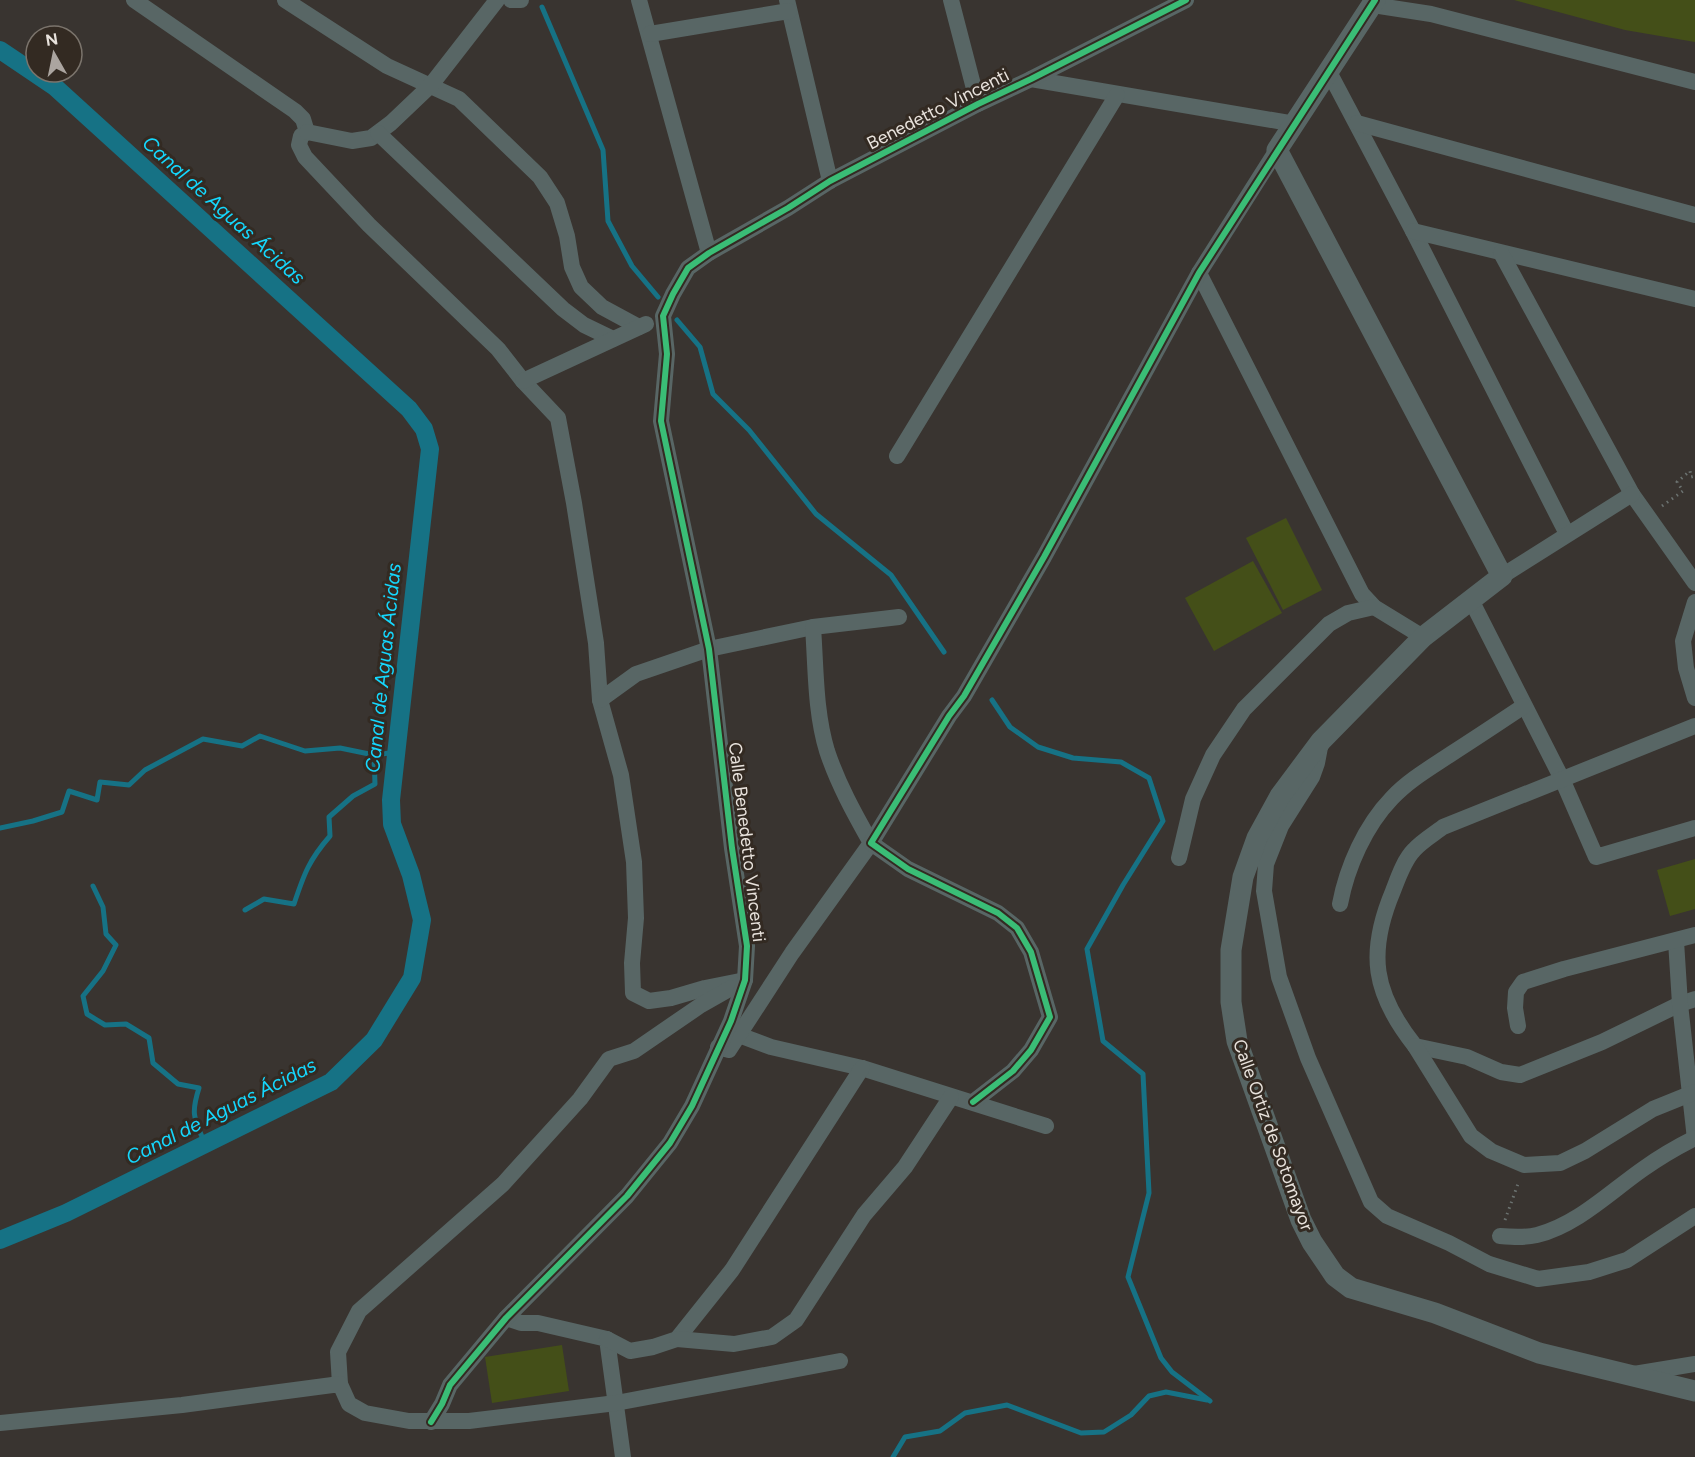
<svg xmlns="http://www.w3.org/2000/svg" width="1695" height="1457" font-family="Figtree,sans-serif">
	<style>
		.green { fill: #444f18 }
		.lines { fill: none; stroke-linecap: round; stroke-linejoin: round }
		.stream { stroke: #167285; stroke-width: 5 }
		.canal { stroke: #167285; stroke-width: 18 }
		.path { stroke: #6c7371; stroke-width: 3; stroke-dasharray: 1.5 4.5; stroke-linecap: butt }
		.minor { stroke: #586665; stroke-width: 16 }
		.tertiary { stroke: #586665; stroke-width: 21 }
		.cycleway-casing { stroke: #332a22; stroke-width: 10 }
		.cycleway { stroke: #3abd76; stroke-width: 6 }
		.labels { text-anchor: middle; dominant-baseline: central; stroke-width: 6; stroke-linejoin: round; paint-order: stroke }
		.street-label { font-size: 18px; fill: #e8e2dc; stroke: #332a22 }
		.water-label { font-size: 20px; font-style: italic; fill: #15d7fd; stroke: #332a22 }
	</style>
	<rect width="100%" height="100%" fill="#393430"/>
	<!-- green -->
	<g class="green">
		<path d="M1514,0H1695V42L1625,30Z"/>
		<path d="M1286,518L1322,590L1283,610L1246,538Z"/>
		<path d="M1253,561L1282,613L1214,651L1185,598Z"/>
		<path d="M1695,859V909L1670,916L1657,870Z"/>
		<path d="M562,1345L569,1391L492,1403L485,1357Z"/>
	</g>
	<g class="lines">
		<!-- stream -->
		<g class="stream">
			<path d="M542,7L603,150L608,221L632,266L658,297"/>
			<path d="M677,320L700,347L713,394L749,430L816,514L891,575L944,652"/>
			<path d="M992,700L1010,727L1038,747L1073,758L1121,762L1149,778L1163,821L1123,885L1087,949L1103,1041L1143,1074L1149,1193L1128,1277L1161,1358L1172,1372L1210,1401"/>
			<path d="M0,828L33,821L62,812L69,791L97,800L100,782L129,785L145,770L203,739L242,746L260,736L305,751L340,748L374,755L397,752"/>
			<path d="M93,886L103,907L106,934L116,945L103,971L83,996L87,1014L105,1025L126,1024L149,1038L153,1063L178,1084L199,1088C190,1116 195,1119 205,1144"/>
			<path d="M245,910L264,899L294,904C304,874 309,860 330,836L329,817L353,796L375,784L374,755"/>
			<path d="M893,1457L905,1437L940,1431L965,1413L1007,1405L1081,1433L1104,1432L1131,1415L1149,1396L1166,1392L1207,1400"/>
		</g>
		<!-- canal -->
		<path class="canal" d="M0,50L55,87L409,409L424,429L430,449L391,800L392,824L411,875L422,920L412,978L374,1040L331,1082L66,1213L0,1240"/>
		<!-- path -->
		<g class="path">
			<path d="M1662,506L1683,491L1677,482L1690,471L1691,477L1695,476"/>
			<path d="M1505,1220L1519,1181"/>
		</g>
		<!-- minor -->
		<g class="minor">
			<path d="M134,0L295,111L303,119L307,132L301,136L299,145L305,157L369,225L498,349L523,381L558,418L574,503L596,643L600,700L621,775L634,862L636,918L632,963L633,993L649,1001L671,998L705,988L745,980"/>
			<path d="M285,0L387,66L459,99L540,177L557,203L567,236L572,267L581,287L602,307L639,327"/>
			<path d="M511,0H521"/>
			<path d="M639,0L709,253"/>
			<path d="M787,0L830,181"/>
			<path d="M951,0L978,104"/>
			<path d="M1373,5L1431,14L1695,82"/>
			<path d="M650,34L789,11"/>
			<path d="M1329,72L1413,231L1567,534"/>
			<path d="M1031,79L1295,124"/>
			<path d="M1357,123L1695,215"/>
			<path d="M307,132L352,141L371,138L391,123L431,85L497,0"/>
			<path d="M378,133L563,309L584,325L613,339"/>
			<path d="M1413,231L1695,299"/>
			<path d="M1501,253L1632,494L1695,583"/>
			<path d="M1199,273L1362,594L1374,607L1423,637"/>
			<path d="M523,381L646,324"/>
			<path d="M897,456L1117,95"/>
			<path d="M1502,576L1632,494"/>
			<path d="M1471,600L1562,779L1596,857L1695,828"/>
			<path d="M1695,602L1683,641L1686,668L1695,698"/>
			<path d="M600,700L636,674L709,649L813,627"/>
			<path d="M1695,726L1443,827C1434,834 1422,841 1414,850C1404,860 1398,878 1393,891C1367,953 1373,993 1415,1046L1467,1057L1501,1072L1520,1075L1602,1042L1680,1004L1695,999"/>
			<path d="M1321,742L1317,763L1312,777L1281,826L1266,864L1264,891L1279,977L1308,1058L1371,1202L1387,1216L1449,1243L1489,1264L1538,1279L1589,1272L1627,1260L1695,1216"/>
			<path d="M1179,858L1193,799L1213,755L1244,709L1329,624L1348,613L1374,607"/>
			<path d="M1340,904C1347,867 1365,826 1392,798C1409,780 1430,768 1451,754C1476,738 1500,722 1524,706"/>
			<path d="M1676,941L1680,1004L1695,1139"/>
			<path d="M1518,1026L1515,1008L1516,992L1523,982L1564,969L1695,935"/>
			<path d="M739,1035L771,1047L862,1068L1046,1126"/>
			<path d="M1415,1046L1471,1136L1491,1151L1524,1165L1560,1163L1585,1151L1653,1109L1695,1092"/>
			<path d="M718,1047L729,1050L792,953L871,843C854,813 838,784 827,751C815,712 816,668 813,627L899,617"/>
			<path d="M973,1102L1013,1071L1031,1050L1050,1017L1031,952L1017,928L998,913L908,869L871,843L949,716L964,696L1044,557L1199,273L1277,150"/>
			<path d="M1500,1236C1512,1237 1524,1238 1537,1235C1577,1225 1610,1192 1643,1169C1660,1157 1677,1147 1695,1138"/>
			<path d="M506,1318L521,1323H538L607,1339L623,1457"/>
			<path d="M607,1339L630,1351L653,1347L677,1339L732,1270L862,1068"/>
			<path d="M677,1339L734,1344L772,1337L796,1320L864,1215L905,1167L951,1097"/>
			<path d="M1634,1374L1695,1364"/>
			<path d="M340,1384L338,1352L359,1311L503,1184L580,1099L609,1059L634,1051L701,1005L731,988"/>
			<path d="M431,1422L442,1404L450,1385L506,1318L627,1196L670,1143L692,1106L731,1021L745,980L747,946L732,848L709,649L661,421L667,354L663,316L673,294L688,268L709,253L788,208L830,181L978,104L1031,79L1186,0"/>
			<path d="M0,1423L182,1405L340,1384L349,1404L365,1413L409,1421H469L616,1403L840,1361"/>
		</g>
		<!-- tertiary -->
		<path class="tertiary" d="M1375,0L1277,150L1502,576L1423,637L1321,741L1280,796L1257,838L1243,877L1231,950V1002L1237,1041L1301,1220L1312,1242L1335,1276L1351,1288L1435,1313L1539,1353L1695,1391"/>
		<defs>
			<g id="cycleway">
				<path d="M973,1102L1013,1071L1031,1050L1050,1017L1031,952L1017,928L998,913L908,869L871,843L949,716L964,696L1044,557L1199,273L1375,0"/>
				<path d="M431,1422L442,1404L450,1385L506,1318L627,1196L670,1143L692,1106L731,1021L745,980L747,946L732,848L709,649L661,421L667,354L663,316L673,294L688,268L709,253L788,208L830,181L978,104L1031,79L1186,0"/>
			</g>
		</defs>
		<!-- cycleway casing -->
		<use href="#cycleway" class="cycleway-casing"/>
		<!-- cycleway -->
		<use href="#cycleway" class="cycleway"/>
	</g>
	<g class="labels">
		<!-- street labels -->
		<g class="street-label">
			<text transform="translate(938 109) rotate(-27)">Benedetto Vincenti</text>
			<text transform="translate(747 842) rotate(83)">Calle Benedetto Vincenti</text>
			<text transform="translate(1273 1135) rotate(70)">Calle Ortiz de Sotomayor</text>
		</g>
		<!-- water labels -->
		<g class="water-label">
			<text transform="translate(224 210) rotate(42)">Canal de Aguas Ácidas</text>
			<text transform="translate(383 668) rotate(-84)">Canal de Aguas Ácidas</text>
			<text transform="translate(221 1111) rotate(-27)">Canal de Aguas Ácidas</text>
		</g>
	</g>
	<!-- north arrow -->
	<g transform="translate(54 54) rotate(351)"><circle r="28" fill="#332a22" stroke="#7b746c" stroke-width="1.5"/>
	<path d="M0-4.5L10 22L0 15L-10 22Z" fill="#aba5a0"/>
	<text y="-9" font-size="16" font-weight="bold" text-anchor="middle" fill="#e8e2dc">N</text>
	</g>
</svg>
